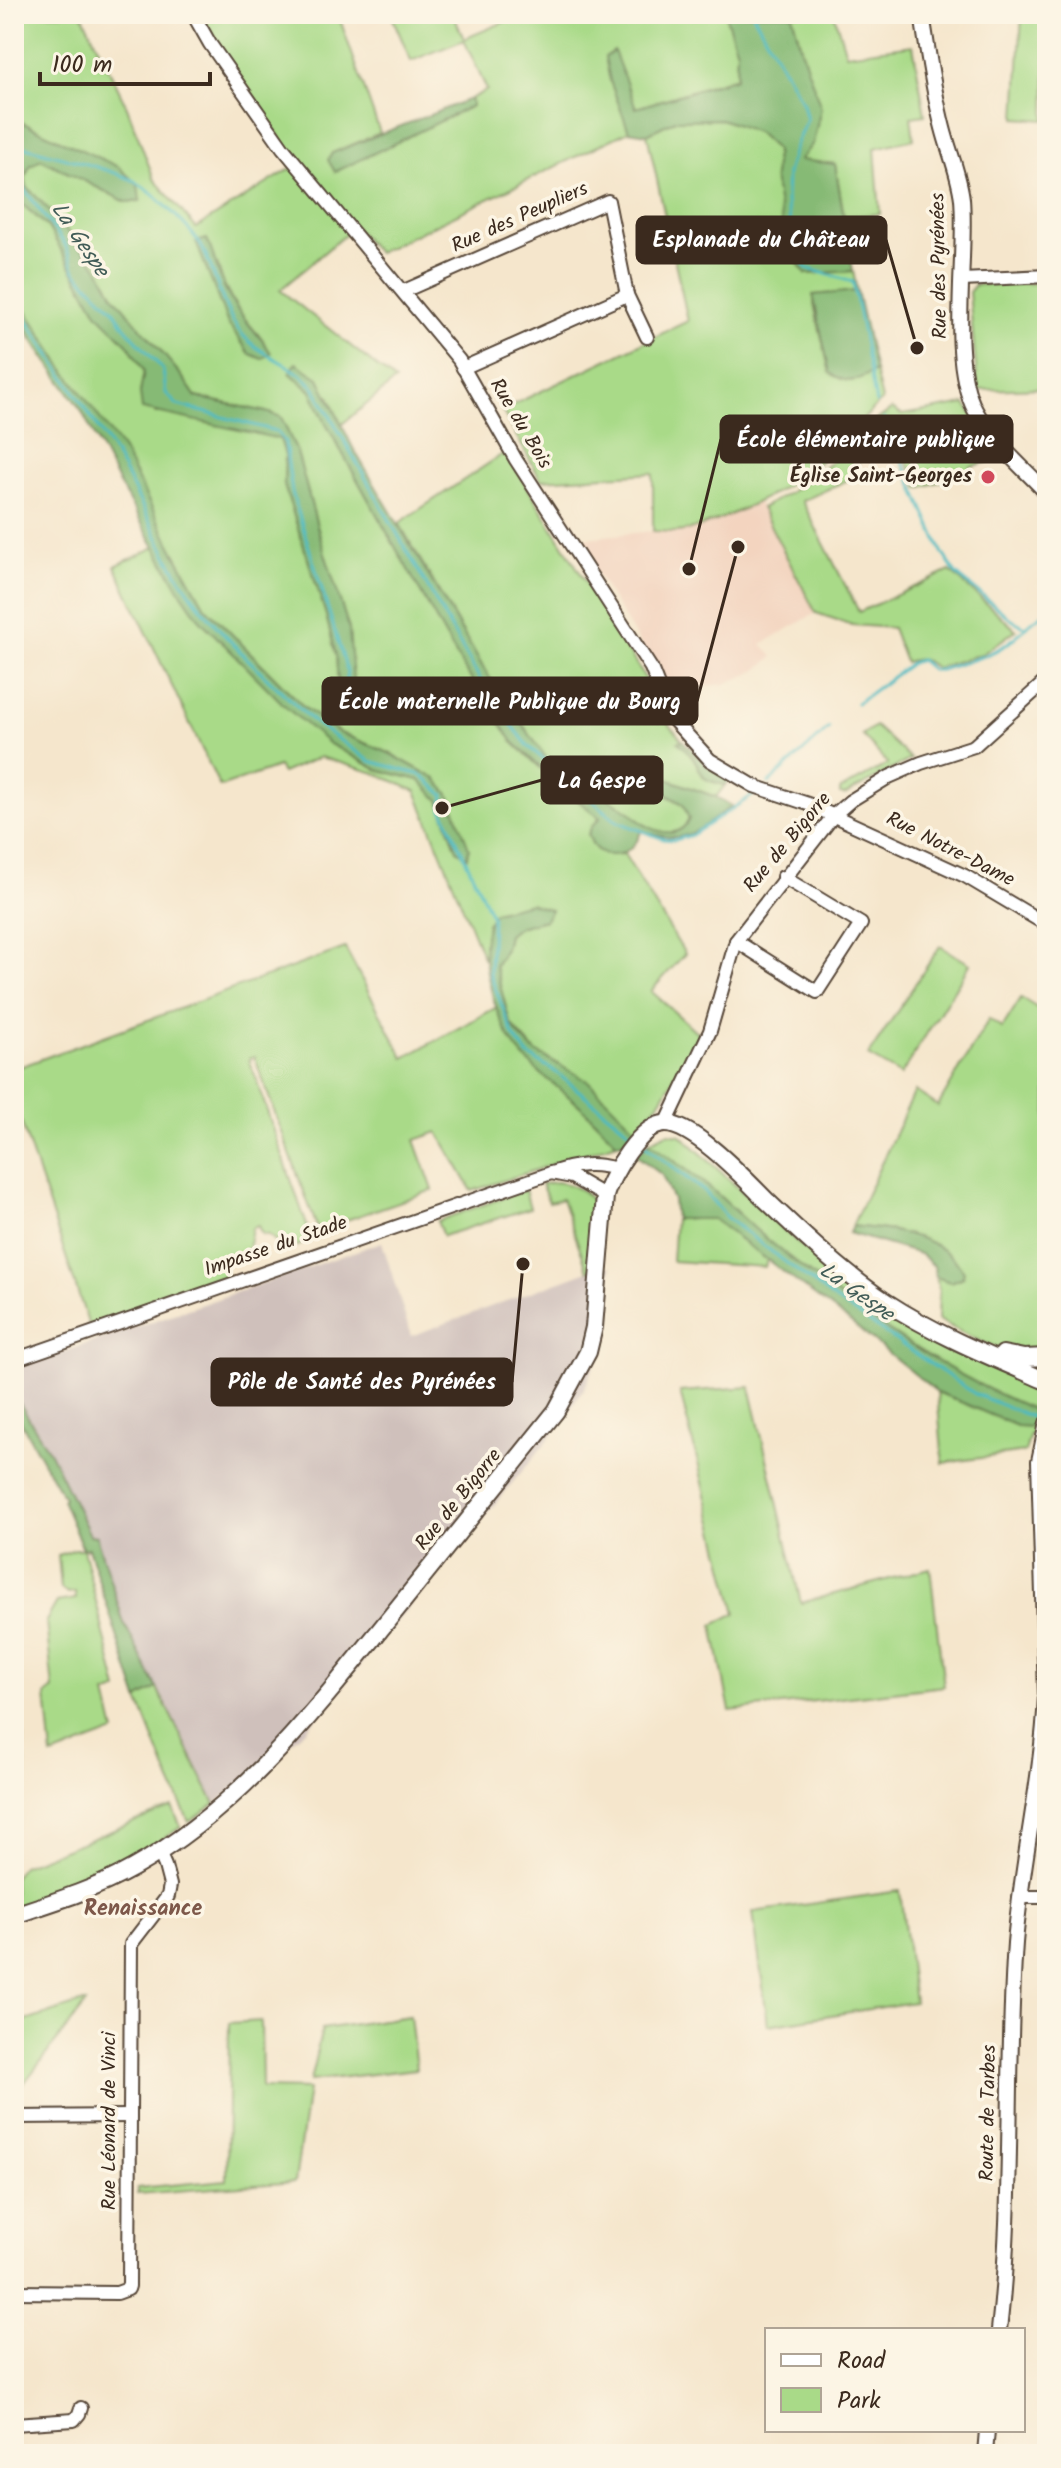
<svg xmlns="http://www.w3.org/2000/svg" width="1061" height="2468" font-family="Kalam,sans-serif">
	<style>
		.built { fill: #f3d4bf }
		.industrial { fill: #cfc0bb }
		.green { fill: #a9da88; stroke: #728253; stroke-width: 2; fill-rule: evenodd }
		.forest { fill: #86ba74; stroke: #607249; stroke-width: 2 }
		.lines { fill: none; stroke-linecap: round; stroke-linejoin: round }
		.stream { stroke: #4bbac1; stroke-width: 3 }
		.minor-casing { stroke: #574638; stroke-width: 16 }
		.tertiary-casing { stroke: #574638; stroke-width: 18 }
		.secondary-casing { stroke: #574638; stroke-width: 20 }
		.minor { stroke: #fff; stroke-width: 12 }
		.tertiary { stroke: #fff; stroke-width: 14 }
		.secondary { stroke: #fff; stroke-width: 16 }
		.poi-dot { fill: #d1495b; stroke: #fcf5e5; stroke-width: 3 }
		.labels { text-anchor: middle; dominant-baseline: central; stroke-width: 7; stroke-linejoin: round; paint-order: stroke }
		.street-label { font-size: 20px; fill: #3b2a1e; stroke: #fcf5e5 }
		.poi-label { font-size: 20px; font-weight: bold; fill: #3b2a1e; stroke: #fcf5e5; text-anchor: end }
		.water-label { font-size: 22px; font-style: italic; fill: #415c57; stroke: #fcf5e5 }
		.neighbourhood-label { font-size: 22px; font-weight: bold; fill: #7d584a; stroke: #fcf5e5 }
		.leader { fill: none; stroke: #3b2a1e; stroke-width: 3 }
		.callout-dot { fill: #3b2a1e; stroke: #fcf5e5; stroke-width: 3 }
		.callout { fill: #3b2a1e; stroke: #3b2a1e; stroke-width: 3 }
		.callout-label { font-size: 22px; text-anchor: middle; font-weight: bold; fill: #fff }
	</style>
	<rect width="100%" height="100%" fill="#fcf5e5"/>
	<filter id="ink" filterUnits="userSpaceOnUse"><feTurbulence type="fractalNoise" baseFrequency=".0125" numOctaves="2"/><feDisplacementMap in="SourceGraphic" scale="16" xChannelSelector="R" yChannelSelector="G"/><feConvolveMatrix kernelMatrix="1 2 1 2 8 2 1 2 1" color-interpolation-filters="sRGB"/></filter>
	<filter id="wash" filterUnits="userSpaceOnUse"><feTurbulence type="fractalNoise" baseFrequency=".006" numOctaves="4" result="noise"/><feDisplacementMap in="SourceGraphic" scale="32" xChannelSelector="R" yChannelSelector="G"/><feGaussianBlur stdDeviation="1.8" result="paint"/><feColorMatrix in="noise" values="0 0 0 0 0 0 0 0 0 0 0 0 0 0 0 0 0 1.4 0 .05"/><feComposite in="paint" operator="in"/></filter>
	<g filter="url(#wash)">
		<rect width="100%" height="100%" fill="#f5e6cc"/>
		<!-- built -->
		<path class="built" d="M757,501L816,613L762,644L773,657L756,671L725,684L707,686H666L576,539L653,531L678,532L703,526Z"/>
		<!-- industrial -->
		<path class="industrial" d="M382,1242L411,1336L588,1271L611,1266L600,1353L584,1389L549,1439L307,1729L215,1804L124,1623L96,1536L90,1535L50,1453L14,1394V1369Z"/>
		<!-- green -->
		<g class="green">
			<path d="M14,14H82L127,107L154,179L196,228L298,164L226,58L201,14H338L380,133L332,153L335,172L472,106L470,99L487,90L464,40L411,61L391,14H453L464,39L523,14H725L737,51L736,77L636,108L613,52L610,81L629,131L377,253L354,227L280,290L395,381L341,425L329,396L291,373L311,391L326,424L460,662L513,742L562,788L601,818L592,826L608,855L624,854L685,954L651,991L700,1035L658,1105L636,1129L559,1064L536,1052L510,1023L495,966L505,949L508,935L518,927L545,920L530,904L515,908L487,923L484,960L416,791L375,773L320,757L282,773L278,767L220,787L115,566L155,547L180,591L328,743L378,770L419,780L439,800L457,850L469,848L436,779L389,753L340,733L305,708L205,607L172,548L14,291V197L48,227L98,314L129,346L144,371L140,393L155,413H164L280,438L285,455L284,485L326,615L336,656L338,683L330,707L341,710L349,629L322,544L297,452L281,417L266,412L196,397L181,375L114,296L100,270L50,211L27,187L25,177L30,166L41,159L126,202L140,200L62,141L21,122L14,105ZM217,263C225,295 242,317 264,341L228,324Z"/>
			<path d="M792,14H834L846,54L913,45L925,115L911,117L914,139L875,148L880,214L844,216L835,164L799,161L813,143L809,76Z"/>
			<path d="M1022,14H1047L1045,120L1016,118Z"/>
			<path d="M721,119L757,132L776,150L774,178L806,274L853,271L857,291L814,295V305L830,373C850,386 855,381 875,371L882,400C859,424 836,448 811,469C784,491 711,528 677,532C669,532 661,531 653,531V473L541,480L502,410L688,321L647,134L675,120Z"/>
			<path d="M1047,283V388L978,390L969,292L975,285Z"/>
			<path d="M965,404L1004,457L970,467V472L919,488L901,448L891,452L881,434L877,420L892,409L902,415Z"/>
			<path d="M854,441L858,460L857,471L848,480L802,501L859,612L950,571L1016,630L982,654L936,668C924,659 919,657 905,662L892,628L852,625L816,613L761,508C799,489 824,470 854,441Z"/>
			<path d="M506,452L656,696L665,719L682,740L679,741C684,748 692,755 696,762C705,782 704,779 725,785L716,797L667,779L666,795L683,804L689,819C677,845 645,828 631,813L547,759L487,674L399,523Z"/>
			<path d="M875,726L911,759L845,795L840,794V790L888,764L862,735Z"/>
			<path d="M940,946L970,964L901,1075L868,1056Z"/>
			<path d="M345,948L404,1058L497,1007L503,1023L525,1058L580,1106L617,1143L472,1191L438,1132L415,1140L433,1190L318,1230L254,1056L249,1059L312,1240L295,1247H282L269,1235L262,1234L258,1226L252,1228C247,1254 250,1254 223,1263L228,1279L89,1326L14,1100V1069Z"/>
			<path d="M1021,998L1047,1014V1346C1012,1364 970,1336 938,1320L939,1291L936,1277L950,1282L963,1277L894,1231L852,1226L915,1091L938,1106L989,1019L1002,1028Z"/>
			<path d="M667,1133L681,1135L790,1236L864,1298L942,1342L1032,1381C1042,1401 1045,1414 1035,1434H1030L1025,1452L943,1463L937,1392L1017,1426L1032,1409C933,1368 844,1303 762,1235C746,1222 732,1207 717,1194C695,1175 672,1159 649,1142Z"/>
			<path d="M556,1182C610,1190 596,1227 594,1269L588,1271L562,1199L549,1202L541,1184Z"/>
			<path d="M525,1190L530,1208L443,1236L437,1221Z"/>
			<path d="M675,1219H713L767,1260L765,1267L672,1261Z"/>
			<path d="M750,1387L801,1603L930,1568L944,1686L730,1711L713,1625L736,1613L680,1392Z"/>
			<path d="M75,1549H83L118,1690L106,1694L115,1732L52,1756L46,1695L53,1689L46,1621L57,1602L76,1599L75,1592L68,1593L61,1589L58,1555Z"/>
			<path d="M14,1670L23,1738L26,1783L14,1823Z"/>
			<path d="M157,1688L215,1804L189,1822L170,1780L138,1699Z"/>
			<path d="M172,1807L181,1827L129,1861L61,1892L14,1908V1876L22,1866Z"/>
			<path d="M900,1891L914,2002L768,2025L753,1912Z"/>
			<path d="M81,2003H86L14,2096V2079L19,2071L14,2072V2025Z"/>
			<path d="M410,2016L416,2069L310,2081L322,2029Z"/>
			<path d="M261,2021L262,2088L308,2089L295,2182L137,2194V2188L227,2180L229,2023Z"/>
		</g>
		<!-- forest -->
		<g class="forest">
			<path d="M725,14H792L801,49L821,108L813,143L800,160L835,164L853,271L806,274L786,248L774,178L776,150L757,132L721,119L675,120L647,134L629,131L610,81L605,57L614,51L636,108L736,78L737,51Z"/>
			<path d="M470,99L472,106L335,172L328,160L332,153Z"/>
			<path d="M14,105L21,122L119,167L138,185L140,201L126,202L41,159L30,166L25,177L27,187L50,211L100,270L114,296L181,375L196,397L266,412L281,417L297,452L322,544L349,629L353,679L348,704L341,711L330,707L338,683L336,656L326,615L284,485L285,455L280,439L142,409L140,393L144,371L129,346L98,314L48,227L14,197Z"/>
			<path d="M207,239C216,260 220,284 233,303C244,321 260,335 271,353L262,359L250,354L228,324L196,242Z"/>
			<path d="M14,291L62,366L123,450L172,548L205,607L305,708L340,733L389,753L436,779L449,794L469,848L467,857L457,850L439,800L419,780L378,770L328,743L289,710L201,621L180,591L118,482L81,410L35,344L14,309Z"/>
			<path d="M857,291L875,371C855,381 850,386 830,373L813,295Z"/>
			<path d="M296,363L319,378L353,448L487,674L547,759L631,813C645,828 677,845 689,819L683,804L656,788L655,783L659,779H667L716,797L732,806C697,831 685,847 641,830C638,850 611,865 594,847C591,843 590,838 588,834L592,826L600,818L562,788L513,742L460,662L326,424L311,391L290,373Z"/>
			<path d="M682,740L707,766L730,780L725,785C703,779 706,782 696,762C692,755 684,748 678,742Z"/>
			<path d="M530,903L551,910L545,920L518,927L508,935L505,949L495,966L510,1023L520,1036L536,1052L588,1081L636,1129L624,1142L617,1143C604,1130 591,1116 578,1104C556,1085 531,1069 514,1045C501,1026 493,1000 488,977C483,954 481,931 494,912Z"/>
			<path d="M649,1142C672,1159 695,1175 717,1194C732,1207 746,1222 762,1235C844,1303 933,1368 1032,1409L1034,1421L1030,1427L1017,1426L937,1392L846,1319L713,1219H675L673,1200L662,1175L636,1155Z"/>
			<path d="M852,1226C895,1231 937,1233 964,1271L963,1277L950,1282L936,1277L934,1266L920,1254L849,1233Z"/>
			<path d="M14,1394L50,1453L90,1535L96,1536L124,1623L157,1688L138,1699L88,1548L83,1549L62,1500L64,1498L14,1410Z"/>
		</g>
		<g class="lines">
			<!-- stream -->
			<g class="stream">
				<path d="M753,14L803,104L807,120L796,143L787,173L786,201L794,243L806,268L853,282L876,403"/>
				<path d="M14,129L22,146L16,166L19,182L65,244L75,271L114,310L125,327L163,370L166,393L177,405L276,431L285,442L292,492L347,671L345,686L323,722L325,730L370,761L421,775L444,795L442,808L492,917L490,974L513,1035L529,1056L553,1070L634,1135"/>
				<path d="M22,146C57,156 94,164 128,178C147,185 194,231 203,249C217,276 222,310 242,334C262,358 295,363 315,389L489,695L529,747L618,822L664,839L675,840L692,835L758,792"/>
				<path d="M14,300C45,350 80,398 111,448C141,496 159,551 193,597C228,644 274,684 316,724L325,730"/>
				<path d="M884,419L943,554L956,574L1012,620L1024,626"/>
				<path d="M857,703L911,663L920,660L932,670H940C964,662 991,657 1012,640C1024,630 1032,619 1047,612"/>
				<path d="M769,783L829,728"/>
				<path d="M642,1143L706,1193L727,1218L836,1300L975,1394L1044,1422"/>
			</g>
		</g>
	</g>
	<g filter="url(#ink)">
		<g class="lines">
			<defs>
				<g id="minor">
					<path d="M193,14L210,44L283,148L459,360L516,460L651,668L670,716L710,760L754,786L808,804L965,876L1047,925"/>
					<path d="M962,280L1047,276"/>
					<path d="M404,291L608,201L627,295L463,368"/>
					<path d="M627,295L647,337"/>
					<path d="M736,941L817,992L861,924L783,877"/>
					<path d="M666,1124L710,1031L736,941L834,815L850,801L889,777L921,763L974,746L1047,680"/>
					<path d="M605,1196L572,1177L551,1173C574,1165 592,1162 616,1169"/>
					<path d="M14,1360L551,1173"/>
					<path d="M1022,1897H1047"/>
					<path d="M14,2117L130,2116"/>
					<path d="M14,2292L117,2293L128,2289L129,2286L131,1944L168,1896L170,1885L165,1866L159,1852"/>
					<path d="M14,2424L74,2420L79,2414L81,2408"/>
				</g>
				<g id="tertiary">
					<path d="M922,14C928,53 933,90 943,128C949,152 959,174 962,199C967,259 948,359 975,410C992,442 1023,467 1047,493"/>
					<path d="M999,2330C1014,2202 1006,2072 1015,1943C1022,1860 1042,1779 1046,1696L1039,1461L1047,1423"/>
					<path d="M985,2454L987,2430"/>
				</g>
				<g id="secondary">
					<path d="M1003,1354L1024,1358L1047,1357"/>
					<path d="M14,1915C54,1902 96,1889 133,1868C239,1809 313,1713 388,1620C444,1550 500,1481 556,1411L588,1352L594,1327L605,1196C611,1175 641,1124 665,1124C694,1124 746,1180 766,1200C804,1236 843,1273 886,1302C935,1334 991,1357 1044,1380"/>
				</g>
			</defs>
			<!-- minor casing -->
			<use href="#minor" class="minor-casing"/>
			<!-- tertiary casing -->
			<use href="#tertiary" class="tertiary-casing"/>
			<!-- secondary casing -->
			<use href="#secondary" class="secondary-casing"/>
			<!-- minor -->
			<use href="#minor" class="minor"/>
			<!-- tertiary -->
			<use href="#tertiary" class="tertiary"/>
			<!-- secondary -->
			<use href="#secondary" class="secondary"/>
		</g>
	</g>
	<!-- markers -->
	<circle class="poi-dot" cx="988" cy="477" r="8"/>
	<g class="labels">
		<!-- street labels -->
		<g class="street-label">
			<text transform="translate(520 218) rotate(-24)">Rue des Peupliers</text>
			<text transform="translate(940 266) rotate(-91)">Rue des Pyrénées</text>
			<text transform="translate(520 424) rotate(59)">Rue du Bois</text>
			<text transform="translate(788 843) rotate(-50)">Rue de Bigorre</text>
			<text transform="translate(950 850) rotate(27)">Rue Notre-Dame</text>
			<text transform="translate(276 1247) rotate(-19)">Impasse du Stade</text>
			<text transform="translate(459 1500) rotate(-51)">Rue de Bigorre</text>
			<text transform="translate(989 2113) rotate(-89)">Route de Tarbes</text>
			<text transform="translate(110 2121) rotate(-90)">Rue Léonard de Vinci</text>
		</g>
		<!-- poi labels -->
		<g class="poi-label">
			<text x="972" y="477">Église Saint-Georges</text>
		</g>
		<!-- water labels -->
		<g class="water-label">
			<text transform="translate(79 240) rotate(56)">La Gespe</text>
			<text transform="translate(856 1293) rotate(35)">La Gespe</text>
		</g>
		<!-- neighbourhood labels -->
		<g class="neighbourhood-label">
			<text x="143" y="1909">Renaissance</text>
		</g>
	</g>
	<!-- callouts -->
	<path class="leader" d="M917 348L886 240M689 569L721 439M738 547L697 701M442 808L542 780M523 1264L512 1382"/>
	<g class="callout-dot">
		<circle cx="917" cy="348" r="8"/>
		<circle cx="689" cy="569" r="8"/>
		<circle cx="738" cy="547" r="8"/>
		<circle cx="442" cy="808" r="8"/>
		<circle cx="523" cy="1264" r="8"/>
	</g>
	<g class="callout">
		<rect x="637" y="217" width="249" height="46" rx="8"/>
		<rect x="721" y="416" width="291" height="46" rx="8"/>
		<rect x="323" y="678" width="374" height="46" rx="8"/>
		<rect x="542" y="757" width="120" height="46" rx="8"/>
		<rect x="212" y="1359" width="300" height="46" rx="8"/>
	</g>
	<g class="callout-label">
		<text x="761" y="247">Esplanade du Château</text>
		<text x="866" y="447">École élémentaire publique</text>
		<text x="510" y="709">École maternelle Publique du Bourg</text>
		<text x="602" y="788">La Gespe</text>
		<text x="362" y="1389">Pôle de Santé des Pyrénées</text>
	</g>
	<!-- margin -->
	<rect width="1061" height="2468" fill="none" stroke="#fcf5e5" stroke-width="48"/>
	<!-- legend -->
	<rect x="765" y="2328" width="260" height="104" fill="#fcf5e5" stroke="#afa495" stroke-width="2"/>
	<rect x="781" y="2354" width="40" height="12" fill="#ffffff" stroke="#afa495" stroke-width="2"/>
	<text x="837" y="2368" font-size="24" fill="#3b2a1e">Road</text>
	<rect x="781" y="2388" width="40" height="24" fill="#a9da88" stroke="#afa495" stroke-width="2"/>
	<text x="837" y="2408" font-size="24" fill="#3b2a1e">Park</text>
	<!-- scale -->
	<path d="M40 72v12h170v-12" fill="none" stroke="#3b2a1e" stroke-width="4"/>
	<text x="52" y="72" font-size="24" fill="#3b2a1e" stroke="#fcf5e5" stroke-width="6" paint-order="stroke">100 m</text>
</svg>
